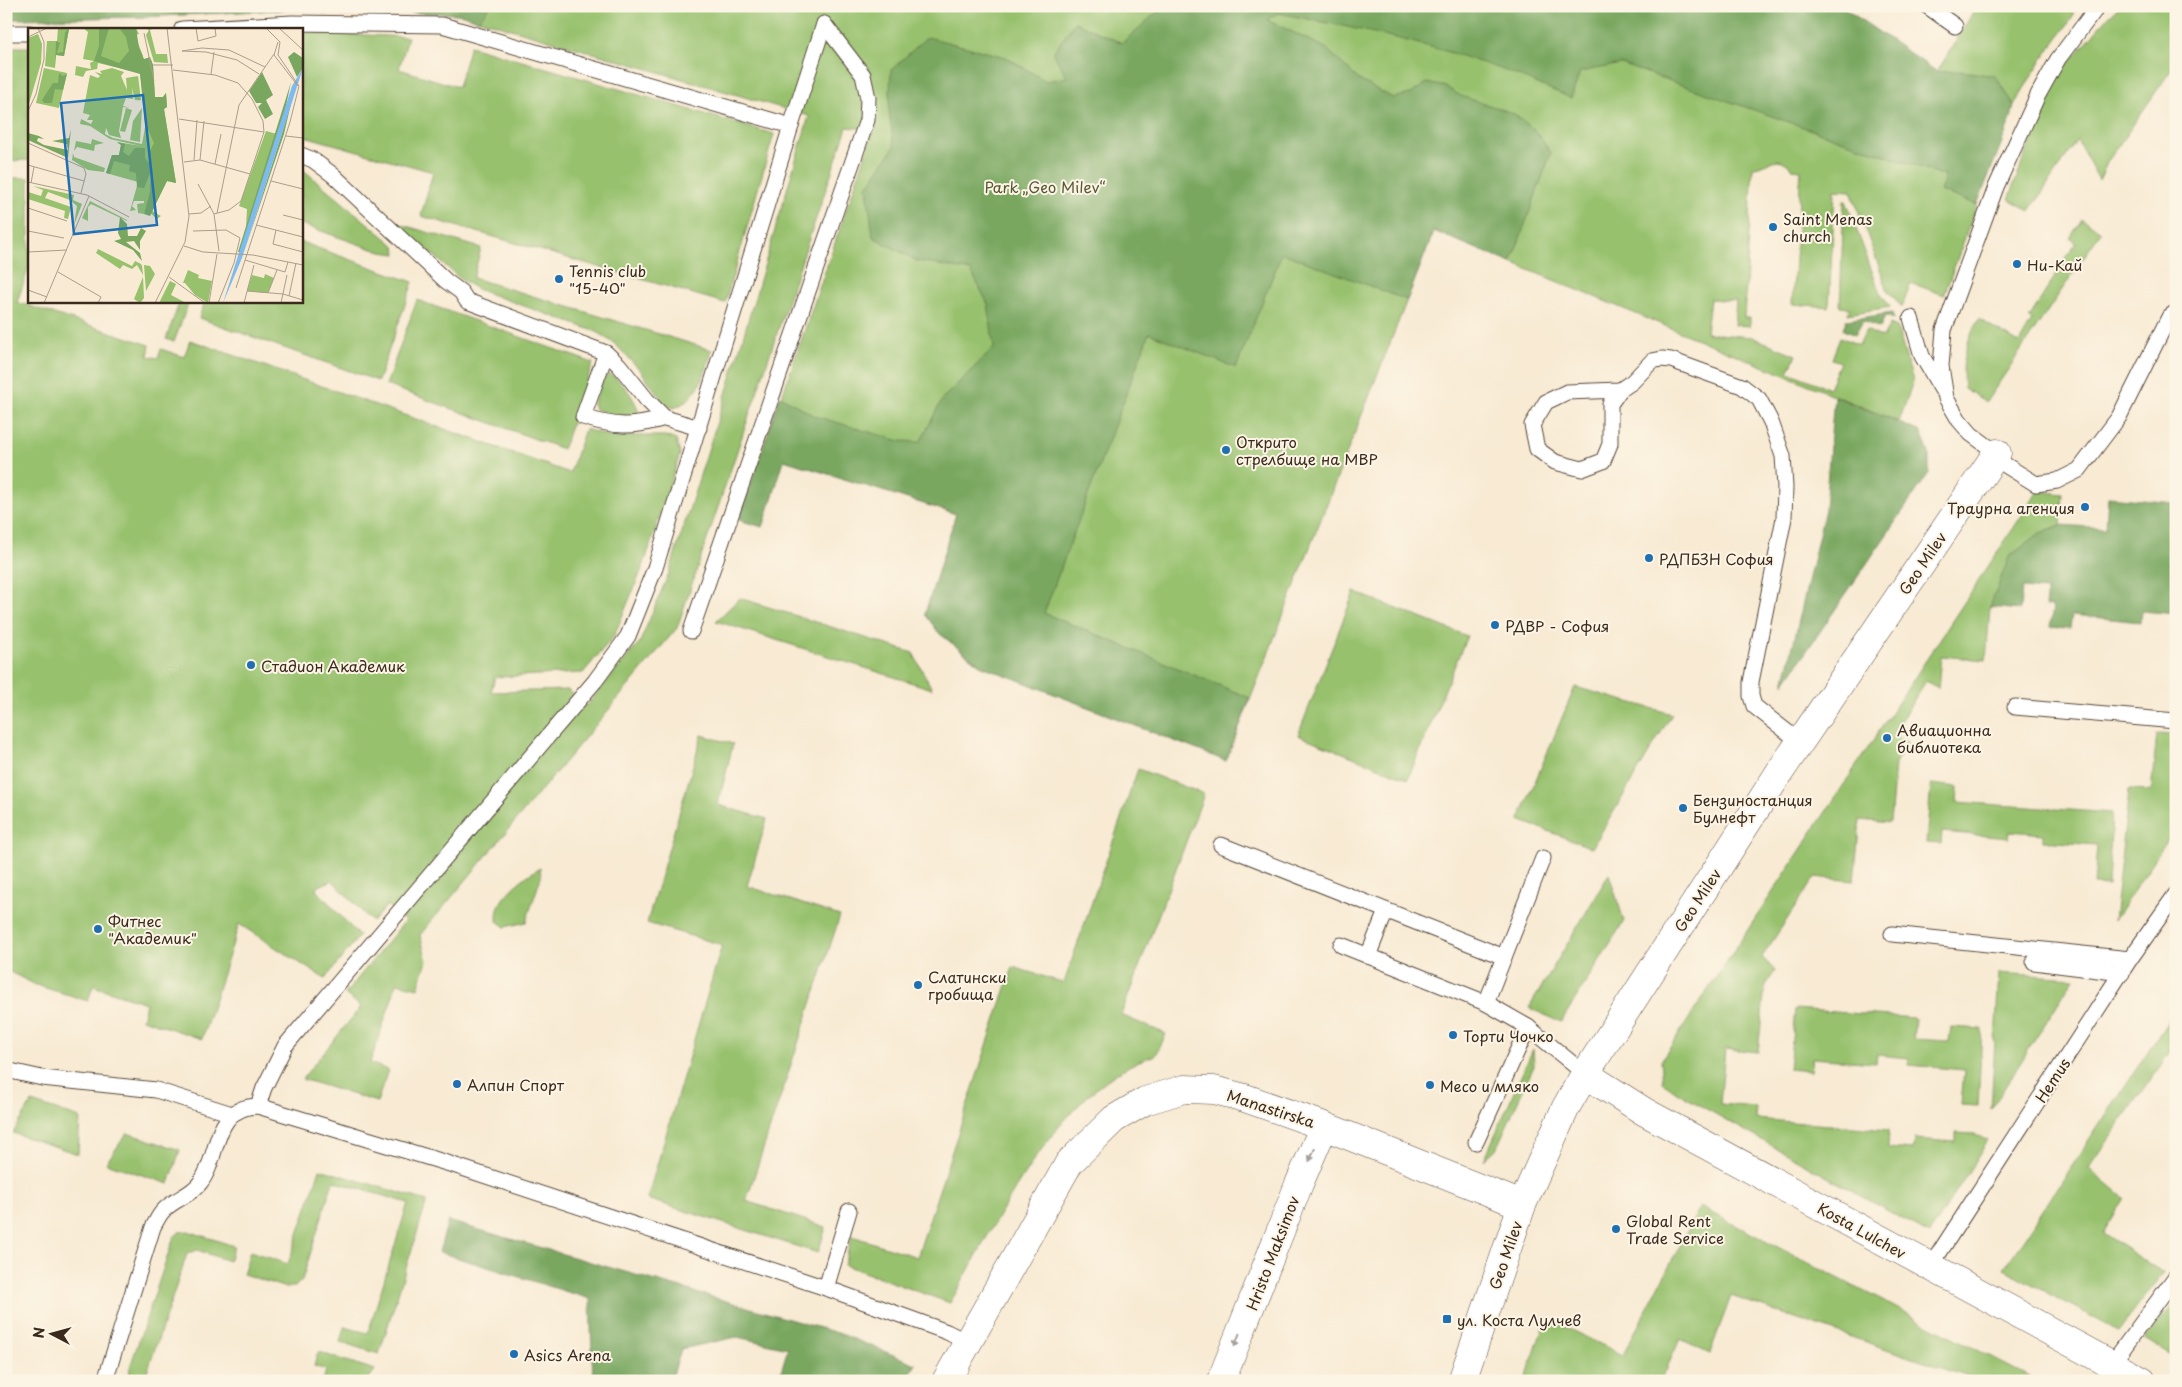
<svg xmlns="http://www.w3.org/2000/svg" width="2182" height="1387" font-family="'Playpen Sans',sans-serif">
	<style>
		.green { fill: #97c16d; stroke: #697646 }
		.forest { fill: #79a760; stroke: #5a683f }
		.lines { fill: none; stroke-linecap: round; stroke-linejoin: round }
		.service-casing { stroke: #574739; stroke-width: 17 }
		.minor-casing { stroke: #574739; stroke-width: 29 }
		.tertiary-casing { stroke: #574739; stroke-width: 29 }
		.service { stroke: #fff; stroke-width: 15 }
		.minor { stroke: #fff; stroke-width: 28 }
		.tertiary { stroke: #fff; stroke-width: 28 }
		.oneway { fill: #a79f9a }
		.poi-dot { fill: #1f6fb2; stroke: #fcf5e5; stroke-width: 2 }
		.labels { text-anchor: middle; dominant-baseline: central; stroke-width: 4; stroke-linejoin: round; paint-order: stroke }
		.park-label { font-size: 15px; fill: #575736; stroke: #fcf5e5 }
		.poi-label { font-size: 15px; fill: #3b2a1e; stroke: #fcf5e5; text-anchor: start }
		.street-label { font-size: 15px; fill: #3b2a1e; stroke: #fcf5e5 }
		.inset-road { fill: none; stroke: #ac9d8b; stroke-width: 1 }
		.view { fill: #1f6fb2; fill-opacity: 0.15; stroke: #1f6fb2; stroke-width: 2.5 }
		.inset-edge { fill: none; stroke: #3b2a1e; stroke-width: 2.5 }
	</style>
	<rect width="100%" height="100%" fill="#fcf5e5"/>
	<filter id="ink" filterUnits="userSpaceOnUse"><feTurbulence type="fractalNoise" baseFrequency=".02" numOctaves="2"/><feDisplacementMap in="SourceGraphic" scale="10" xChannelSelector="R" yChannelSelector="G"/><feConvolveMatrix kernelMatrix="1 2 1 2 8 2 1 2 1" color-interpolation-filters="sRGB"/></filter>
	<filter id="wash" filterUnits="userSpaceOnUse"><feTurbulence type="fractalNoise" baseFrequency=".0096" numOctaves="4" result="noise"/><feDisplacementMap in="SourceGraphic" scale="20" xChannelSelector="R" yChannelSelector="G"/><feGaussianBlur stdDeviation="1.12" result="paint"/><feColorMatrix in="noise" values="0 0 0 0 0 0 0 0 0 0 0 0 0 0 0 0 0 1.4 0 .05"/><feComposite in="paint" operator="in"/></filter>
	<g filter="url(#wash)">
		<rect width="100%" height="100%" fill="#f8ead3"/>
		<!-- green -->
		<g class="green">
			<path d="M6,6H1841L1937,72L1977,6H2073V17L2039,64L2014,105L1996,76L1888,156L1946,176L1941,191L1977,205L1944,295L1911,283L1902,307L1888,291L1851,191L1835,190L1829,307L1792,304L1801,170L1792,169C1777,151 1770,166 1753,167L1744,318H1750V326L1734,325L1736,301L1710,299L1706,333L1752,337L1796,355L1788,372L1829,388L1840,362L1832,359L1840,337L1859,345L1866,330L1883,338L1890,324L1897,327L1913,381L1899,422L1434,231L1226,761L980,665L939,633L925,614L956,514L784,460L763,527L739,520L874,130L847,127L677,628L420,935L427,961L418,988L397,983L370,1063L388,1070L377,1102L302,1079L361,1007L345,994L405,921L387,905L372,922L332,880L315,888L359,936L325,979L239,924L202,1039L142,1019L146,1003L93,986L88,1001L36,985L6,970V178H29V267L17,302L150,345L148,356L158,358L161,349L184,357L190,340L570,473L585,429L609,436H665L676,440L680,454L644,564L614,636L583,673L495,677L491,692L568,690L586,706L640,642L669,573L730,381L809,116L460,14L295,9L142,17L6,19Z"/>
			<path d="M2120,6H2176V63L2108,161L2099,180L2077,140L2030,211L2009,199L2026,152L2059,74L2110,15Z"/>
			<path d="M301,32L408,37L399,69L458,87L470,46L774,134L725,303L421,216L433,172L301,135Z"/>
			<path d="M6,47H29V160L6,161Z"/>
			<path d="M301,168L395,246L396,254L381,252L301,224Z"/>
			<path d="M1844,201H1846L1880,293L1890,307L1848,314L1850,308L1840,307Z"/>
			<path d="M2082,219L2101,232L1986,402L1964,388C1961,359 1965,344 1979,319L2019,343L2032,320L2029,318L2076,243L2070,238Z"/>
			<path d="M396,223L481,248L473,278L712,350C705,374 699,398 674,408L665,404L641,371L615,344L597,332L479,290L462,280Z"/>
			<path d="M301,242L413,282L378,381L199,318L205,301H301Z"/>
			<path d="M417,300L593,363L563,449L386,385Z"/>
			<path d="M180,301H189L174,342L166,339Z"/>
			<path d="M608,374C621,378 636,400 639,413L637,415L614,416L595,409L593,404L604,378Z"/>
			<path d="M2038,491L2063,494L2061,525L2040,533L1990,607L1986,660L1941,656L1938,688L1926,681L1893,733L1908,743L1895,764L1890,823L1860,820L1854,881L1815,877L1762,957L1775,971L1765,987L1758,1052L1725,1049L1720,1104L1756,1107L1755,1119L1889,1130L1888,1148L1913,1150L1915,1139L1956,1142V1133L1975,1134L1988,1141L1929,1234L1678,1093L1663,1082L1661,1061Z"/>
			<path d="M1354,592L1467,636L1408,779L1298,735Z"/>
			<path d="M740,598L913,653L932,689L716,621Z"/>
			<path d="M1575,687L1672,714L1592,848L1519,820Z"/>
			<path d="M2157,734L2176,735V828L2114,920L2129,790L2151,791Z"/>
			<path d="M702,735L733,744L718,805L767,819L747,886L840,916L746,1201L826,1227L818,1253L647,1199L722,945L647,923Z"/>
			<path d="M1138,769L1204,794L1121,1015L1166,1034L1156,1055C1060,1083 997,1222 950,1303L844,1265L852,1236L917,1257L1013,967L1064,983Z"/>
			<path d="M1931,784L1958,787L1957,802L2112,813L2108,886L2094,885L2097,845L2043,841V834L2010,831L2009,838L1942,832L1941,844L1926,843Z"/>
			<path d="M540,868L541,877L526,922L505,927L497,921C497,918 497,912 498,909C502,894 526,875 540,868Z"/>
			<path d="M1609,874L1624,921L1561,1022L1529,1008Z"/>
			<path d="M1999,973L2074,978L1991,1109Z"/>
			<path d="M1795,1009L1915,1018L1913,1039L1949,1041L1951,1027L1982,1029L1978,1106L1961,1105L1964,1070L1909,1065V1058L1877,1055L1876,1063L1812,1058L1810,1071L1789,1069Z"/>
			<path d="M2176,1009V1043L2089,1168L2125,1198L2103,1233L2163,1273L2118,1331L2004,1269Z"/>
			<path d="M1533,1049L1534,1066L1496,1149L1484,1160Z"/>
			<path d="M32,1102L80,1118L78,1154L13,1133Z"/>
			<path d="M127,1133L180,1150L169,1184L106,1163Z"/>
			<path d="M320,1169L427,1201L379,1354L340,1342L344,1327L368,1333L408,1203L333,1181L302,1280L295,1287H283L243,1274L250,1251L288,1264Z"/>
			<path d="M1700,1207L2032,1378L2031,1381H1980L1731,1296L1710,1353L1680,1339L1661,1381H1525L1546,1318L1623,1355Z"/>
			<path d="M188,1231L234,1246L229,1261L197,1250L187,1254L146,1375L164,1381H129L130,1367L174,1237L179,1232Z"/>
			<path d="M2176,1300V1357L2144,1340Z"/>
			<path d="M318,1352L375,1370L367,1381H323L326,1370L314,1366Z"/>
		</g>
		<!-- forest -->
		<g class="forest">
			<path d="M6,6H490L479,20L460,14L295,9L142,17L6,19Z"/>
			<path d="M1164,6H1841L1937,72L1962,71L1996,76L2014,105L2011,119L1977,205L1940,191L1945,176L1621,64L1580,72L1571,98C1544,87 1517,74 1489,65C1420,41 1349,27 1278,13L1267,20L1326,48L1359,80L1393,98L1410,94L1427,83L1446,87L1461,96L1513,113L1535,130L1551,153L1511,263L1434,231L1407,300L1282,253L1236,368L1149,333L1044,613L1250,698L1226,761L980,665L939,633L925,614L956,514L784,460L763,527L739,520L780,396L815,416L900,441L920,442L943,398L994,348L988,304L971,271L917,261L873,237L867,187L894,147L889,111L891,70L927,37L1006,57L1046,81L1067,77L1053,53L1075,22L1122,43Z"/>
			<path d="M1892,313L1894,319L1885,316L1880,328L1863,321L1855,335L1843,330L1846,320Z"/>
			<path d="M1834,396L1921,432L1929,453V473L1784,684L1825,509Z"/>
			<path d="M2108,497L2176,503V614L2141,611L2140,622L2072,615L2070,628L2050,627L2053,607L2045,606L2047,590L2022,588L2020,610L1990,607L2009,557L2040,533L2061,525L2106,528Z"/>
			<path d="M448,1221L841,1334L916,1364L906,1381H778L788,1348L737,1337L681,1349L671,1381H593L590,1299L439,1252Z"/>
		</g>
	</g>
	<g filter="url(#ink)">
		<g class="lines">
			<defs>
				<g id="service">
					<path d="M1927,6L1955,26"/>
					<path d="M182,29L292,23L442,25L791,126L655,568L628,636L595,681L285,1046L264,1088L258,1106"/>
					<path d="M6,33H29"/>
					<path d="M791,126L824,24"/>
					<path d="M301,155L313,160L333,175L446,281L461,292L467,301L606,353L619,365L647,400L665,418L699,428"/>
					<path d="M1911,318L1922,356L1942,390"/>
					<path d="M606,353L583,417C615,427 632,428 665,418"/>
					<path d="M1620,390L1610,404V444L1603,461L1582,469L1555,462L1537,449L1532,425L1546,402L1567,392L1620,390L1632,382L1652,361L1662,359L1671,360L1742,386L1759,399L1771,422L1783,456L1785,487L1784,518L1751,682V696L1754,706L1800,742"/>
					<path d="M1997,453L1971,434L1959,420L1946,398L1941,366L1944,330L1996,187L2038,95L2058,59L2098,6"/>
					<path d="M1994,458L2036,484L2057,481L2079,470L2119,417L2169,317L2176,312"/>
					<path d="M691,631L867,120L868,98L863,75L824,24"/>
					<path d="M2015,707L2176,721"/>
					<path d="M1221,845L1504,957"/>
					<path d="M1892,934L2130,959"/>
					<path d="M1341,945L1486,1003L1528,1027L1585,1074"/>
					<path d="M1368,956L1386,911"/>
					<path d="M2034,962L2122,973"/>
					<path d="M1486,1003L1543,858"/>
					<path d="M6,1070L42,1078L156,1090L232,1114"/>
					<path d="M1476,1142L1528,1027"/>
					<path d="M1930,1267L2130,959L2176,894"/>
					<path d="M826,1288L849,1211"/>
					<path d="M2111,1365L2176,1276"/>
					<path d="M105,1381L153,1227C156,1222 159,1215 163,1211C174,1199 190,1196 200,1183C221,1156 211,1107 258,1106L450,1164L826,1288L947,1332L967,1342"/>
				</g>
				<g id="minor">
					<path d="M1585,1074L1645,1112L2142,1381"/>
					<path d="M946,1381L1069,1163L1114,1119L1145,1101L1184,1089L1214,1090L1245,1098L1324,1126L1522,1205"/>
					<path d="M1221,1381L1299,1184L1324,1126"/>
				</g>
				<path id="tertiary" d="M1462,1381L1522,1205L1566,1107L1585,1074L1779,773L1997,453"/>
			</defs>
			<!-- service casing -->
			<use href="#service" class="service-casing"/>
			<!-- minor casing -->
			<use href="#minor" class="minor-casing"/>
			<!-- tertiary casing -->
			<use href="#tertiary" class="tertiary-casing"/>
			<!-- service -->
			<use href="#service" class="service"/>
			<!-- minor -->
			<use href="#minor" class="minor"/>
			<!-- tertiary -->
			<use href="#tertiary" class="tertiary"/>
		</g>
		<!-- one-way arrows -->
		<defs><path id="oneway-solid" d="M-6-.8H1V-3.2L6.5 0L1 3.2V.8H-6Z" transform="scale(1.25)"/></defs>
		<g class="oneway">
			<use href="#oneway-solid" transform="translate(1312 1155) rotate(114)"/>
			<use href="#oneway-solid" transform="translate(1237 1340) rotate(111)"/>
		</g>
	</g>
	<!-- markers -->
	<g class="poi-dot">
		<circle cx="1773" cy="227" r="5"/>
		<circle cx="2017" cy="264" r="5"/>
		<circle cx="559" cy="279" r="5"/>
		<circle cx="1226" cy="450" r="5"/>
		<circle cx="2085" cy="507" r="5"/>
		<circle cx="1649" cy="558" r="5"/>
		<circle cx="1495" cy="625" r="5"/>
		<circle cx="251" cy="665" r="5"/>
		<circle cx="1887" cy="738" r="5"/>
		<circle cx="1683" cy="808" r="5"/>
		<circle cx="98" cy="929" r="5"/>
		<circle cx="918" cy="985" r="5"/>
		<circle cx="1453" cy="1035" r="5"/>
		<circle cx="457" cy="1084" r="5"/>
		<circle cx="1430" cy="1085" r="5"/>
		<circle cx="1616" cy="1229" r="5"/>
		<rect x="1442" y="1314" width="10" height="10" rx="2.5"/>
		<circle cx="514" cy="1354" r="5"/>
	</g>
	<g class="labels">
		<!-- park labels -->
		<g class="park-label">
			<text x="1045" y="186">Park „Geo Milev“</text>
		</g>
		<!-- poi labels -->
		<g class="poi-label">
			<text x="1783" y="218">Saint Menas<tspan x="1783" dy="17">church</tspan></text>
			<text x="2027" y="264">Ни-Кай</text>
			<text x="569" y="270">Tennis club<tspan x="569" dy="17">"15-40"</tspan></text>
			<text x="1236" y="441">Открито<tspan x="1236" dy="17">стрелбище на МВР</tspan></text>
			<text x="2075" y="507" text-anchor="end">Траурна агенция</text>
			<text x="1659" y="558">РДПБЗН София</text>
			<text x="1505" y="625">РДВР - София</text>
			<text x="261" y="665">Стадион Академик</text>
			<text x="1897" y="729">Авиационна<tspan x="1897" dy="17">библиотека</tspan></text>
			<text x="1693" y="799">Бензиностанция<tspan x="1693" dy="17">Булнефт</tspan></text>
			<text x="108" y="920">Фитнес<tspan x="108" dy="17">"Академик"</tspan></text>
			<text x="928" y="976">Слатински<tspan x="928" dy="17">гробища</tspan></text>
			<text x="1463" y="1035">Торти Чочко</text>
			<text x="467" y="1084">Алпин Спорт</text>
			<text x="1440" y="1085">Месо и мляко</text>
			<text x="1626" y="1220">Global Rent<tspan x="1626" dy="17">Trade Service</tspan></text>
			<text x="1457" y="1319">ул. Коста Лулчев</text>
			<text x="524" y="1354">Asics Arena</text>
		</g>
		<!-- street labels -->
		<g class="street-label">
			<text transform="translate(1922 563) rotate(-56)">Geo Milev</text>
			<text transform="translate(1697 900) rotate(-57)">Geo Milev</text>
			<text transform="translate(2052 1080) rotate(-57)">Hemus</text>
			<text transform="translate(1271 1108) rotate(18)">Manastirska</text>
			<text transform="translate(1862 1230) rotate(29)">Kosta Lulchev</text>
			<text transform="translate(1272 1253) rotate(-69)">Hristo Maksimov</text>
			<text transform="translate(1505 1255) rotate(-71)">Geo Milev</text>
		</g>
	</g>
	<!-- overview -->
	<g transform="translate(28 28)">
		<rect width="275" height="275" fill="#f8ead3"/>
		<path d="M30,0H45L41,1L36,28L28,27L27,40L17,38L19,13H29ZM55,0H108L111,6L107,7L115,28L110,30L123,32L125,37L127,69H135L138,65L139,79L136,81L148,155L139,153L124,183L133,188L129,191L118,181L116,186L110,185L109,176L116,175V173H106L104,178L108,182L102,183L110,154L78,145L84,127H91L93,117L89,114L113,118L82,111L62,98L52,96L53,91L63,96L65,92H59L62,87L55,85L62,47L70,50L72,48L67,44L74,46L72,43L84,40L96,44L93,48L99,62L98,50L110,48L113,72L106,74L112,72H107L104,60L105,71L98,70L95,78L102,80L95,79L91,103L93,110L81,107L78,100L77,106L85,110L114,116L118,94L112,45L70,35L69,41L58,43L55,49L47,47L48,38L63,41L62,35L66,33L55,31L60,4ZM115,0H126L122,2L128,26H139L140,35L126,34L118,7L121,2ZM10,6L14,16L13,35L0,79V10ZM16,40L39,45L31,80L8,75ZM98,80L104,82L97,104L92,103ZM114,80L112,114L102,112L105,93ZM238,103L249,106L218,199L219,181L211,178ZM64,111L76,115L67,117L66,123L49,119L46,123L48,113L63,116ZM45,125L46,129L77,140L76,144L60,142L44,132ZM5,158L46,167L45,172L54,176L46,197L49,178L42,172L20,164L17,170L43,179L40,191L36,190L37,183L0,171V164L13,168L15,162ZM62,173L99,192V193L63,176L60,179V193L54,190ZM70,221L104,238L107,233L113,236L114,238L115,247L109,237L104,241L95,237L92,241L68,225ZM116,237L122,238L127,246L118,263ZM160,242L171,247L170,250L184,253L180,275L167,267L157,255H152H155ZM237,246L246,250L240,265L219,263L224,247L236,250ZM115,249L116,270L112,275L106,271ZM142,253L148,256L143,267L158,275H131Z" fill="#97c16d"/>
		<path d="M71,0H81L73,28L91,35L101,23L98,9L91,0H108L111,20L116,31L122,29L125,37L127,69H135L138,65L139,79L136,81L148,155L139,153L122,188L116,186L122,164L123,143L116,160L109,159L108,145L101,143L102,137L86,133L82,146L78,145L84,127H91L93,117L89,114L97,116L95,124L101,128L107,120H117V130L122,136L121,125L126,115L117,95L112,46L66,33L71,18ZM41,1L36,28L28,27L27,37L28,13L32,15L29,25L35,24L37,4ZM266,24L275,30V40L269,49L260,29ZM234,44L245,67L238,72L245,86L237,91L230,79L234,75H228L221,63ZM31,45L35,48L39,46L35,62L27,61L24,75H16L14,72L25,55H30ZM263,54L253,102L213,224H210ZM267,58L256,106L216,224L255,102ZM43,101L40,130L0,112V105L11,108L16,111L10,110L9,113L16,117L40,122L39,116L24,113L41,110ZM92,189L99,196L100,208H109L113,200L118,203L112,213V222L106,213L98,214L112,225L114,233L105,222L86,213L93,211L90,205Z" fill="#79a760"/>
		<path d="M275,40L214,230L195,275L264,58Z" fill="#7cbaef"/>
		<path class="inset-road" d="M168,0L170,13L188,8L187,0M251,0L275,22M116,5L126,53M0,9L19,0M250,14L246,27L270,58M154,23L174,20L201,22L237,39M154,23L178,24L209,32L231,46M125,37H145M145,42L187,47L210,55L224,71L235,93L236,104L213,173L201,182L186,186M183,46L186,24M0,83L8,66L16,31V14L10,0M151,91L236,104M258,108L275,110M0,115L56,140L58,146L53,165M166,132L169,92M172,132L176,93M156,134L172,132L222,146M187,136L193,106M0,137L56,153M243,153L275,161M0,154L59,167L101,189M3,155L6,139M170,156L186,186L191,223M0,180L39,193M189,185L211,77L246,26M161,186L173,185L183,178M255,187L275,192M228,197L275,209M248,202L245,216L275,224M0,203L36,210M165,203L198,202L212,210L206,235L190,275M156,218L175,224L225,227L275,237M0,224L39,222M217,232L257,244L260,234M30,244L73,269L70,275M141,249L177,275M208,260L262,94L271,58L250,27L252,14L238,0M0,262L19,269M219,263L255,266L275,272M240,265L249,242M261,268L268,235M16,275L61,168M127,275L157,214L161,188L139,0M181,275L189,226M216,275L226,237M253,275L259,247"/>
		<path class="view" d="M115,67L129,197L46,206L33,75Z"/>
		<rect width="275" height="275" class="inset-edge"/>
	</g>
	<!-- margin -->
	<rect width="2182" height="1387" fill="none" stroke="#fcf5e5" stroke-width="25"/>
	<!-- north arrow -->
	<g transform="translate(52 1334) rotate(276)" stroke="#fcf5e5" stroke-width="4" paint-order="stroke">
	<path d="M0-4L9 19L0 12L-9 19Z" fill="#3b2a1e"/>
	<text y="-8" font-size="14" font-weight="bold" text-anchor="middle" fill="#3b2a1e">N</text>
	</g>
</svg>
